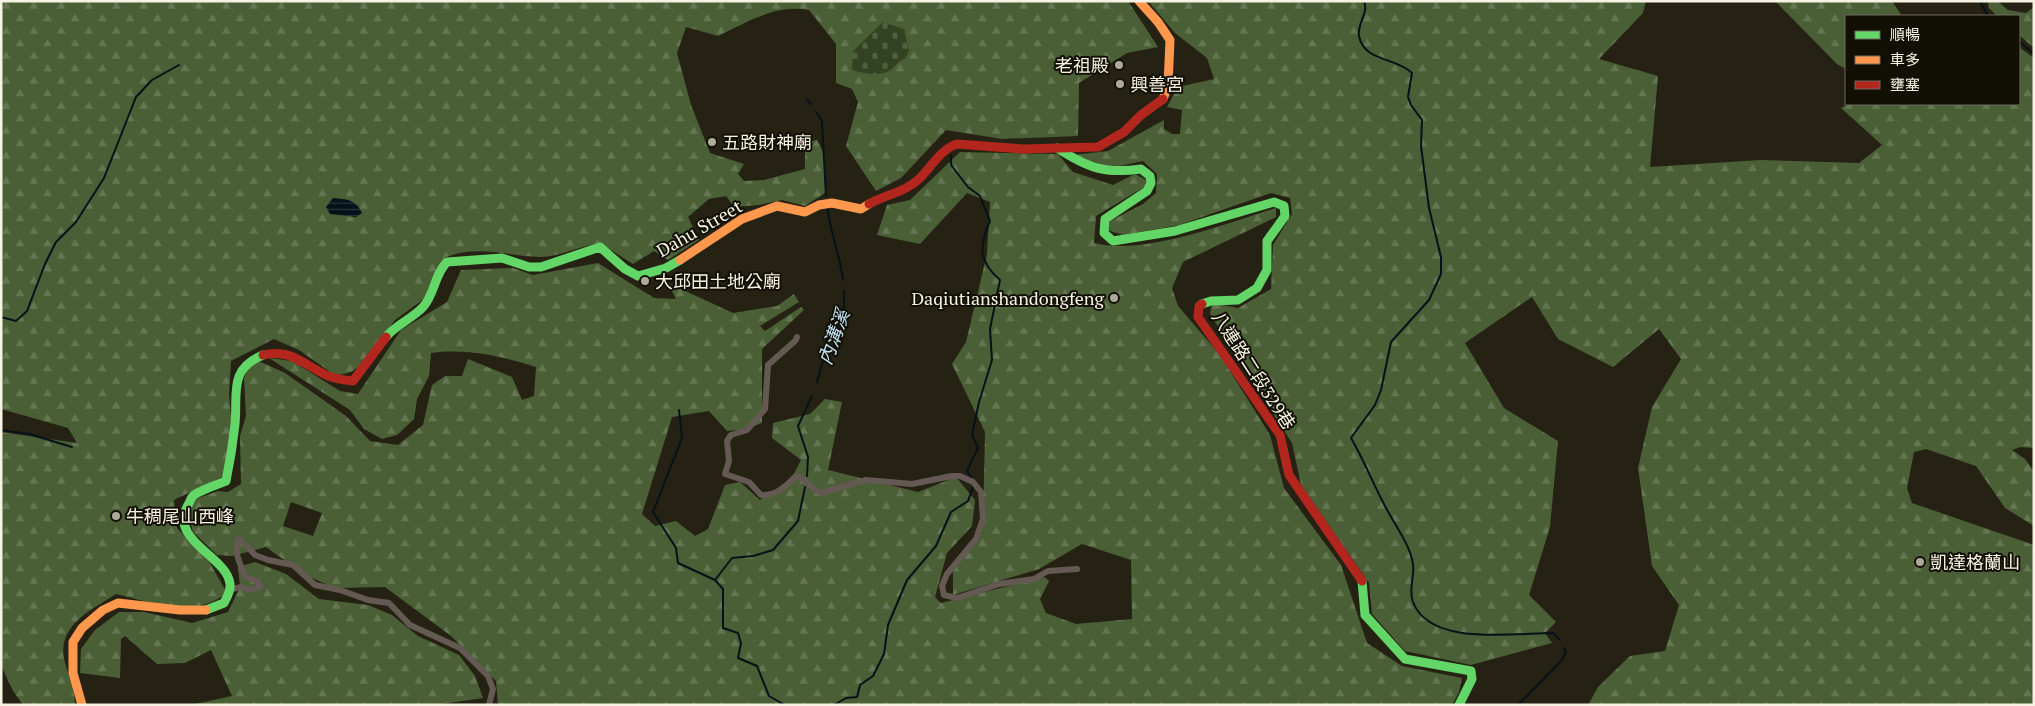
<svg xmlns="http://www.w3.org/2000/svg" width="2035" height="706" font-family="'PT Serif','Noto Sans TC',serif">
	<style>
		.forest { fill: url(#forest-firs); fill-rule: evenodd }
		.cemetery { fill: url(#cemetery-stones) }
		.water { fill: url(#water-rules) }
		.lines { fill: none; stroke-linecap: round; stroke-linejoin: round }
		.stream { stroke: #051219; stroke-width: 2 }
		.street { stroke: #655953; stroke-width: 6 }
		.fast { stroke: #63d668; stroke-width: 9 }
		.slow { stroke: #ff974d; stroke-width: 9 }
		.jam { stroke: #b3261e; stroke-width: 9 }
		.poi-dot { fill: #aeaa9a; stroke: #120f05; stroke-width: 2 }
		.labels { text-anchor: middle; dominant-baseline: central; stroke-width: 4; stroke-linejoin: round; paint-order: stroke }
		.poi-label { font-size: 18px; fill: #f7f3e3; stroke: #120f05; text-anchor: start }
		.street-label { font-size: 18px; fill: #f7f3e3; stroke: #120f05 }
		.water-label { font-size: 19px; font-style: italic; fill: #c1e0f3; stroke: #120f05 }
	</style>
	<defs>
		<pattern id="forest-firs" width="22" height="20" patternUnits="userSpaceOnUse" patternTransform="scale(1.25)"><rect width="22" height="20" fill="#4a5f35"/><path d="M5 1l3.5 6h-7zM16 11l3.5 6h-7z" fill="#657652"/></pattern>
		<pattern id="cemetery-stones" width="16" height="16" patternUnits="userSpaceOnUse" patternTransform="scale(1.25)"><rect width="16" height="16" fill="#334322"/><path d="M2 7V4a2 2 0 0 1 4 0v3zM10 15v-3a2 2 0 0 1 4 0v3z" fill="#515f42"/></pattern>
		<pattern id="water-rules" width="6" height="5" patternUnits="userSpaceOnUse" patternTransform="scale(1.25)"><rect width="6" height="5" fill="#051219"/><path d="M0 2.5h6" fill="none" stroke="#2a353a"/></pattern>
	</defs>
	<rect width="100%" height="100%" fill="#252213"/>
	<!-- forest -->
	<g class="forest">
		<path d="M1,1H1128L1158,47L1127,53L1079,83L1078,136L1002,139L946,130L901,178L876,191L846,146L858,102L852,89L836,83V44L809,10C775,4 748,22 718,36L686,27L677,53L691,105L710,153L744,164L738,174L744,181L764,180L805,169V142L817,140L825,156V193L805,206L782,200L759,205L734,207L726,196L709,199L688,217L699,240L668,260L654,251L633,264L600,243C581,246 558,257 540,257C507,256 476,244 444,258L437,283L421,301L395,320L361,365L351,372L336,376L299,350L274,339L231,361L229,394L232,429L224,476L174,500L177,528L210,563L227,593C193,619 154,603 116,594C90,611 55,626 65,663C69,677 75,691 75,705H23L13,691L1,665V432L77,443L68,428L1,409Z"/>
		<path d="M1148,1H1646L1643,13L1599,59L1658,76L1650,167L1760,160L1859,163L1882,145L1841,108L1849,104H2019V47L2034,58V448L2020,447L2012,450L2025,459L2034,471V526L2005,508L1976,466L1926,449L1914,452L1907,488L1912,503L2034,545V705H1588L1598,687L1630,656L1665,651L1679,605L1652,566L1638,468L1652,407L1681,359L1659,329L1613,367L1558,339L1532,297L1465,343L1504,408L1558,441L1550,527L1529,595L1556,622L1545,633L1552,643L1471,665L1405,651L1372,614L1369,583L1301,485L1292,443L1210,314L1212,303L1238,308L1271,289L1273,245L1292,214L1290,198L1271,193L1179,225L1123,235L1107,230L1110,221L1143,204L1156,193L1157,174L1143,161C1118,166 1096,173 1074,155L1108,151L1164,120V129L1172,134H1180L1182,110L1167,107L1178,87L1214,79L1207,58L1175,33Z"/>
		<path d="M1775,1H1892L1902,16H1846V69L1837,64Z"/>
		<path d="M1988,1H1997L2008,10L2026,13L2034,7V48L2019,35V16H1997L1989,8Z"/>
		<path d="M960,152L1058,154L1073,172L1113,185L1135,174L1146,180V186L1096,216L1094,243C1144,256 1227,223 1276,208V217L1183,262L1172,288L1178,306L1220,355L1270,435L1284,488L1341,565L1367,643L1402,666L1462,678L1459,692L1452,705H498L496,681L451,636L385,587L335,588L305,575L266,547L232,556L217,555L193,532L187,509L193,500L218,491L228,492L241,484L240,436L246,416L244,378L251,362H261L285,373L346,416L370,441L398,445L423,425L432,385L445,376H462L468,359L512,377L522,400L534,396L536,367C501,356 467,348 431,353L429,376L417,399L414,419L397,435L382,439L364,429L350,410L269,358L292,361L340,391L358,394L401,330L447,302L461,270L513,268L533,275L598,263L654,298L676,299L668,283L733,313L777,306L794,294L799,302L760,326L765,331L801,307L804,310L762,349V423L747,429L727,431L709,411L672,417L642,514L655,526L676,521L695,536L708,529L725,485L740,482L760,500L792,478L801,460L772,438L773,423L810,414L825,399L842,402L828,470L918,492L956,477L975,500L972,526L947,553L935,597L941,603L1044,577L1049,581L1040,599L1046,613L1076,624L1132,619L1131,560L1082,544L1039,569L953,595V571L983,525L985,432L952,364L966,342L987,254L990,202L967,193L920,244L877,235L887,205L910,200ZM291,502L322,513L313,536L283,526Z"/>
		<path d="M255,562L286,574L319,599L368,605L392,615L418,636L459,655L475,676L483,698L435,705H191L232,696L211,650L185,663L157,664L125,636L121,639L120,678L80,673L81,649L95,630L119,612H144L192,623L228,612L240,587L238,567Z"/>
	</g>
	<!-- cemetery -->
	<path class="cemetery" d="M883,22L904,29L909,51L905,59C896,62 896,67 889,71C877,77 863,73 852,70L853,51Z"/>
	<!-- water -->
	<path class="water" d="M333,198C347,199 356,200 362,213L356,217L330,214L326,207Z"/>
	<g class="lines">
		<!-- stream -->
		<g class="stream">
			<path d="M1364,1C1369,13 1357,23 1359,36C1364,62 1396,57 1412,73L1408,97L1411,105L1422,120L1421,146L1429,208L1441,257V274L1429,300L1391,342L1381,390L1375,405L1351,438C1364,460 1373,484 1385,506C1394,524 1410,544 1413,564C1415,577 1408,589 1413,602C1430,647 1515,633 1553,633L1560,640"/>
			<path d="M1980,1L1988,16"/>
			<path d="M2019,41L2034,54"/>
			<path d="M807,100L811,104"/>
			<path d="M2034,104V105"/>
			<path d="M816,112L822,121L826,196"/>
			<path d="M951,155V165L968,187L980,196L990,221C979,246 978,261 1000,280L990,329L992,360L979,402L972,435L978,448L967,471L972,479"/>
			<path d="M827,206C830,232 840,255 843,280"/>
			<path d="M1,317L16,321L27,311L45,264L56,242L76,222L104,178L136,97L152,80L179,65"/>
			<path d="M817,382C821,368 824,353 831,340C839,323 846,311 844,291"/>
			<path d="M679,410L682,438L653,512L676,548L678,563L715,580L723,589V628L738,633L741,643L738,658L757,666L769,696L785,705"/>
			<path d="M1,430L29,434L72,447"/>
			<path d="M807,476L808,457L798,426L812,396"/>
			<path d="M715,580L732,558L753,556L773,550L798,521L805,487"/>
			<path d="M834,705L846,698L857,697L860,685L873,676L884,654L888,625L907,580L936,546L951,512L968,501L973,487"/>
			<path d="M1518,705L1562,660L1566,651L1564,648"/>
		</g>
		<!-- street -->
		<g class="street">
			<path d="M797,337L796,340L768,365L765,409L747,430L731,435L727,441L729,461L725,474L749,482L761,495C777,496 785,487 796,476C807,479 811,490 821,493L866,480L912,484L952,476H960L973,482L981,492L983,519L976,539L947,574L942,586L944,595L957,598L999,584L1034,579L1048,571L1077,569"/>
			<path d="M230,590L240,587L250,590L260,587L258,581L245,577C241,565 232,550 239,538L255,555L268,560L293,565L315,585L340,590L368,600L389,603L410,625L460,648L488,676L493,689L489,705"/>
		</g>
		<!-- fast -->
		<g class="fast">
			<path d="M1057,148C1088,168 1104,174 1141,169L1150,176L1151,183L1147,191L1105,219L1104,233L1113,241L1175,231L1274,202L1284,206L1285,216L1267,241V270L1257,288L1238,300L1211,301L1202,304"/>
			<path d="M386,337C395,325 412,319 423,307C435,294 434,275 447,262L502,258L529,267H541L600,247L625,269L638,276L666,268L680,260"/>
			<path d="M1362,581L1365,615L1405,659L1471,671L1472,679L1459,705"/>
			<path d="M206,610L224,603C227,597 231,591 230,584C227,556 168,541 188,505C190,502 191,497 194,495C203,489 216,485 226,481C230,462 233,443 235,424C238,394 228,369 263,355"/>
		</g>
		<!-- slow -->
		<g class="slow">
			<path d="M1139,1L1158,22L1170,40L1168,86L1163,99"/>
			<path d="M680,260L742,219L777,206L805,212L819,205L832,203L861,209L869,204"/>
			<path d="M82,705L73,673V642L82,628L103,610L118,603L180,610H206"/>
		</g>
		<!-- jam -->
		<g class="jam">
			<path d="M869,204C887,194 906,192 920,178C932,166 941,149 957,144L1023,149L1098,147L1124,132L1141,115L1163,99"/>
			<path d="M1202,304L1199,306L1198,317L1280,435L1289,475L1362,581"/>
			<path d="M263,355C290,348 304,365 326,375C334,379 344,380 353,381L386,337"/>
		</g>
	</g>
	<!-- markers -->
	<g class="poi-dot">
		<circle cx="1119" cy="65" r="5"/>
		<circle cx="1120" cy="84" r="5"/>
		<circle cx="712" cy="142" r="5"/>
		<circle cx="645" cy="281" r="5"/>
		<circle cx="1114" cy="298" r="5"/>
		<circle cx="116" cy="516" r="5"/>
		<circle cx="1920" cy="562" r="5"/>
	</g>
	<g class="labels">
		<!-- poi labels -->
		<g class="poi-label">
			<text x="1109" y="65" text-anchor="end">老祖殿</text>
			<text x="1130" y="84">興善宮</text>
			<text x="722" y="142">五路財神廟</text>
			<text x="655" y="281">大邱田土地公廟</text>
			<text x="1104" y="298" text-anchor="end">Daqiutianshandongfeng</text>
			<text x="126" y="516">牛稠尾山西峰</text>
			<text x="1930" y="562">凱達格蘭山</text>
		</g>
		<!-- street labels -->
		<g class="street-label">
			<text transform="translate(699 228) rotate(-30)">Dahu Street</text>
			<text transform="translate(1254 370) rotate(57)">八連路二段329巷</text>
		</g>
		<!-- water labels -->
		<g class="water-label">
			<text transform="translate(833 337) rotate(-70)">內溝溪</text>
		</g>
	</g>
	<!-- border -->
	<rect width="2035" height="706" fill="none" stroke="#f7f3e3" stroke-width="5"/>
	<!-- legend -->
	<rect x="1845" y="15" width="175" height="90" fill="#120f05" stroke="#6e6a5e"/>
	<rect x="1855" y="31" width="25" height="8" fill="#63d668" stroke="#6e6a5e"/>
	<text x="1890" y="40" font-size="15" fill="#f7f3e3">順暢</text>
	<rect x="1855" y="56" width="25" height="8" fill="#ff974d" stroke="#6e6a5e"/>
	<text x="1890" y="65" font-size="15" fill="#f7f3e3">車多</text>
	<rect x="1855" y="81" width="25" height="8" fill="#b3261e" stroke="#6e6a5e"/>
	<text x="1890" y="90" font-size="15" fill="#f7f3e3">壅塞</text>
</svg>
